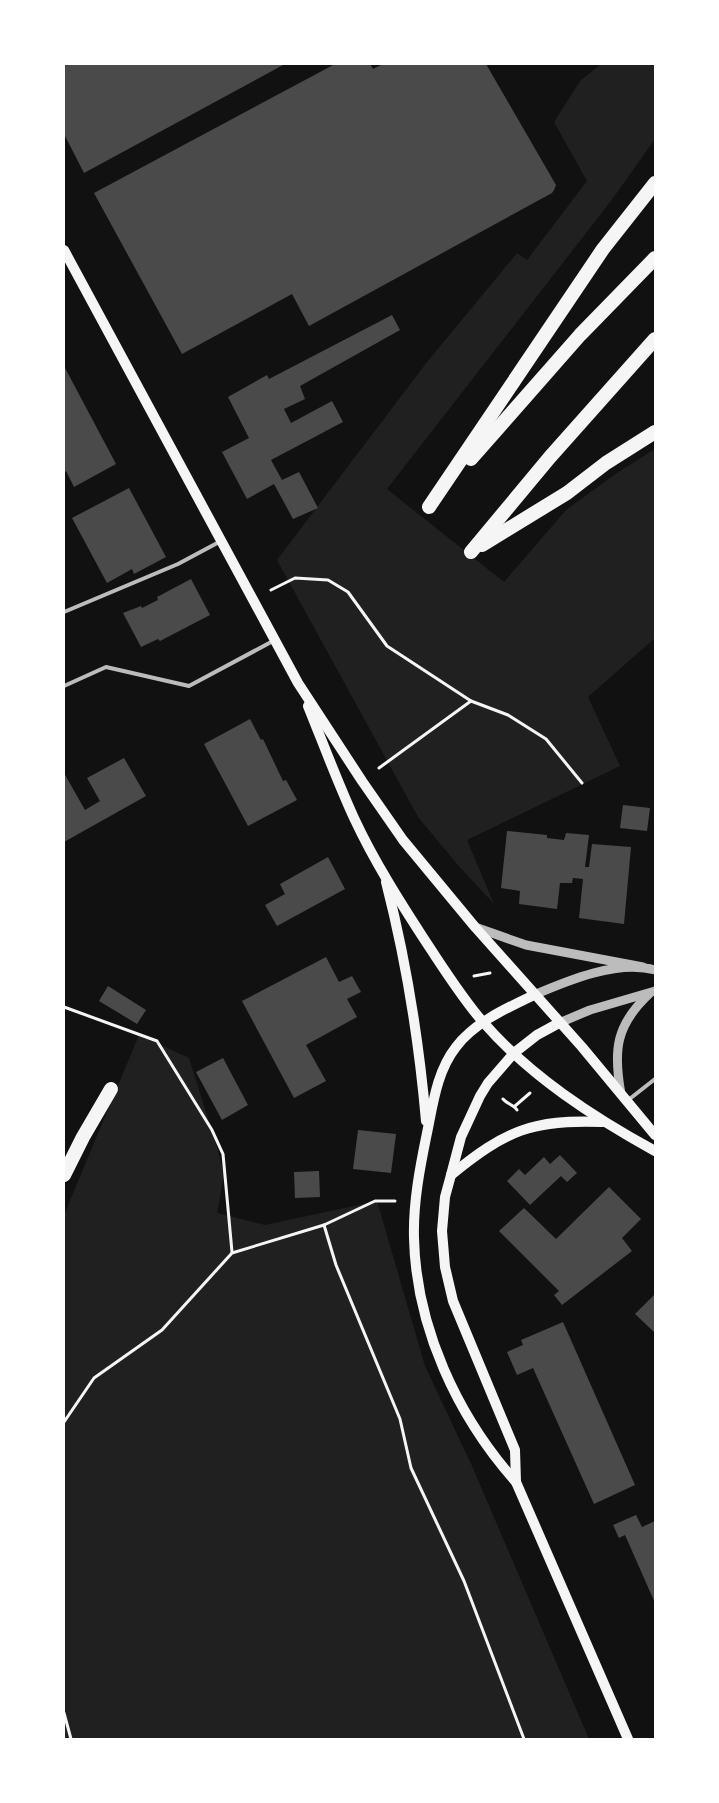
<svg xmlns="http://www.w3.org/2000/svg" width="719" height="1803" font-family="'IBM Plex Sans',sans-serif">
	<style>
		.green { fill: #202020 }
		.building { fill: #4a4a4a }
		.lines { fill: none; stroke-linecap: round; stroke-linejoin: round }
		.path { stroke: #f5f5f5; stroke-width: 3 }
		.service { stroke: #bcbcbc; stroke-width: 4 }
		.tertiary { stroke: #bcbcbc; stroke-width: 9 }
		.secondary { stroke: #f5f5f5; stroke-width: 10 }
		.trunk { stroke: #f5f5f5; stroke-width: 14 }
	</style>
	<rect width="100%" height="100%" fill="#111"/>
	<!-- green -->
	<g class="green">
		<path d="M601,64H655V139L611,201L387,489L504,582L566,510L617,473L655,449V638L588,697L620,766L467,840L494,904L457,864L418,817L277,560L427,362L517,253L527,260L587,181L554,122L580,81Z"/>
		<path d="M139,1035L189,1058L217,1147L224,1175L217,1213L265,1225L377,1201L425,1366L472,1466L589,1739H64V1215Z"/>
	</g>
	<!-- building -->
	<g class="building">
		<path d="M64,64H285L84,173L64,134Z"/>
		<path d="M335,64H370L373,69L383,64H486L556,185L554,190L552,193L309,326L292,294L182,354L94,193Z"/>
		<path d="M392,315L400,330L300,386L305,399L284,409L291,423L332,401L343,422L271,460L282,480L299,472L318,508L293,519L274,484L247,499L222,452L249,438L228,397L267,375L269,379Z"/>
		<path d="M64,366L116,464L74,487L66,471L64,473Z"/>
		<path d="M129,488L166,557L134,574L132,569L107,583L72,518Z"/>
		<path d="M191,579L210,615L160,641L158,639L141,647L123,613L141,606L142,608L158,600L157,597Z"/>
		<path d="M250,719L261,740L263,739L283,781L286,780L297,800L248,826L204,744Z"/>
		<path d="M124,758L146,796L64,842V773L85,810L100,801L87,778Z"/>
		<path d="M623,805L650,808L647,831L620,828Z"/>
		<path d="M507,831L547,835V838L564,840L566,833L589,835L585,867H589L592,844L631,847L624,924L579,918L583,879L573,878L572,883H560L557,909L519,904L520,891L501,888Z"/>
		<path d="M328,857L345,889L277,926L265,905L285,894L280,884Z"/>
		<path d="M326,957L339,982L352,976L361,992L347,999L357,1017L306,1045L326,1081L294,1098L242,1001Z"/>
		<path d="M108,986L146,1010L137,1024L99,1001Z"/>
		<path d="M223,1058L248,1105L222,1120L196,1072Z"/>
		<path d="M358,1130L396,1134L391,1173L353,1169Z"/>
		<path d="M560,1155L577,1173L567,1182L561,1176L530,1205L507,1181L519,1169L525,1175L544,1157L550,1164Z"/>
		<path d="M319,1171L320,1197L295,1198L294,1172Z"/>
		<path d="M609,1187L641,1219L622,1238L632,1251L562,1305L554,1295L559,1291L499,1231L524,1208L556,1239Z"/>
		<path d="M655,1294V1333L635,1314Z"/>
		<path d="M563,1322L635,1485L594,1504L533,1368L517,1375L507,1352L523,1345L521,1340Z"/>
		<path d="M636,1515L642,1527L655,1521V1603L625,1535L619,1538L613,1525Z"/>
	</g>
	<g class="lines">
		<!-- path -->
		<g class="path">
			<path d="M271,590L295,578L328,580L348,592L387,646L471,701L508,715L546,739L582,783"/>
			<path d="M379,768L471,701"/>
			<path d="M474,976L490,973"/>
			<path d="M64,1007L157,1041L212,1130L223,1154L232,1252"/>
			<path d="M503,1099C507,1104 514,1105 517,1110"/>
			<path d="M515,1106L530,1093"/>
			<path d="M324,1225L336,1265L400,1419L411,1468L464,1581L524,1739"/>
			<path d="M64,1422L94,1378L162,1330L232,1253L324,1225L375,1201H395"/>
			<path d="M64,1713L71,1739"/>
		</g>
		<!-- service -->
		<g class="service">
			<path d="M64,612L178,564L221,541"/>
			<path d="M64,686L106,667L189,686L273,641"/>
			<path d="M627,1101L655,1079"/>
		</g>
		<!-- tertiary -->
		<g class="tertiary">
			<path d="M475,927L526,945L643,967"/>
			<path d="M534,995C569,980 617,960 655,970"/>
			<path d="M559,1023L590,1010L655,991"/>
			<path d="M621,1094C613,1050 616,1025 649,994"/>
		</g>
		<!-- secondary -->
		<g class="secondary">
			<path d="M64,250L298,683L362,781L403,840L475,927L582,1047L655,1135"/>
			<path d="M308,706C323,743 337,781 354,818C374,861 400,902 426,942C444,969 462,998 483,1022C530,1076 593,1117 655,1151"/>
			<path d="M386,882C406,960 419,1041 426,1121"/>
			<path d="M534,995C507,1008 475,1022 456,1047C437,1071 433,1104 427,1133C420,1167 413,1203 414,1238C416,1327 457,1416 516,1482L628,1739"/>
			<path d="M451,1175C505,1131 532,1119 602,1122"/>
			<path d="M516,1482L515,1450L453,1301L445,1267L442,1231L445,1197L451,1175L461,1137L480,1096L488,1083L514,1053L537,1035L559,1023"/>
		</g>
		<!-- trunk -->
		<g class="trunk">
			<path d="M471,459L580,335L655,258"/>
			<path d="M429,507L603,249L655,183"/>
			<path d="M482,545L567,493L606,463L655,432"/>
			<path d="M471,552L550,457L655,339"/>
			<path d="M64,1175L83,1137L111,1089"/>
		</g>
	</g>
	<!-- border -->
	<rect width="719" height="1803" fill="none" stroke="#ffffff" stroke-width="130"/>
</svg>
